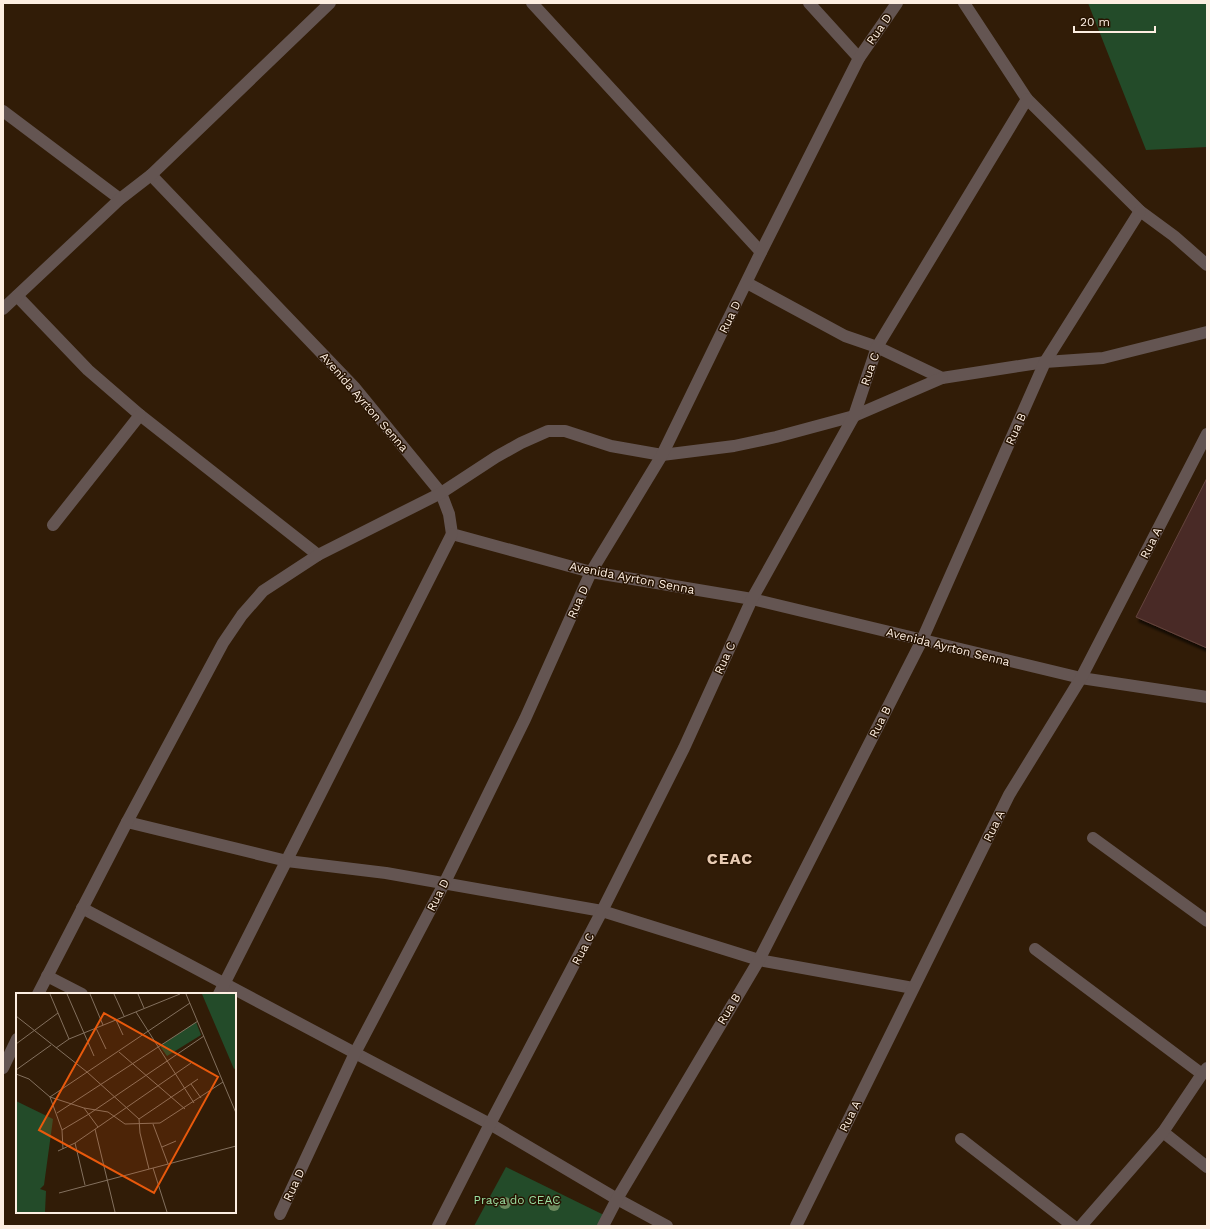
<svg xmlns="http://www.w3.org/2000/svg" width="1210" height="1229" font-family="'Work Sans',sans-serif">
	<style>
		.green { fill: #234b29 }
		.building { fill: #492b25; stroke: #65443e; filter: url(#shadow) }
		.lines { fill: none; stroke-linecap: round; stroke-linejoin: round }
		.minor { stroke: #645552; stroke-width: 12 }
		.tree { fill: #6b885c }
		.labels { text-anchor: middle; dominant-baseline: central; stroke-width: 3; stroke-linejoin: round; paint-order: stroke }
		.street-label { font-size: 12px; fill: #fdeee1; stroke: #271301 }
		.park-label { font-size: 12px; fill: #9be0a2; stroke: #271301 }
		.district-label { font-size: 16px; font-weight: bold; letter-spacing: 1px; fill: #e8cbb3; stroke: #271301 }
		.inset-road { fill: none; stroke: #83705e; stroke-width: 1 }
		.view { fill: #e8590c; fill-opacity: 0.15; stroke: #e8590c; stroke-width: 2 }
		.inset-edge { fill: none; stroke: #fdeee1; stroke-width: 2 }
	</style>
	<defs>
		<filter id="shadow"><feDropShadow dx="2.5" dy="4.5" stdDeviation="1" flood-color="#0009"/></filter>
	</defs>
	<rect width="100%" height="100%" fill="#311c07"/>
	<!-- green -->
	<g class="green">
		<path d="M1088,3H1207V147L1146,150Z"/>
		<path d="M506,1167L606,1216L601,1226H474Z"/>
	</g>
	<!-- building -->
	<path class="building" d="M1207,478V648L1136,617Z"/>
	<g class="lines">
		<!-- minor -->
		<g class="minor">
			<path d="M532,3L761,252"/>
			<path d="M809,3L859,58"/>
			<path d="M964,3L1027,99L1140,211L1174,236L1207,265"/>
			<path d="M3,111L120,199"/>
			<path d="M151,175L355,388L441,493L449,514L452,534L591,572L752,599L1081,678L1207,697"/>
			<path d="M747,283L845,336L877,347L942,378L1045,362L1103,358L1207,332"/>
			<path d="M17,296L88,370L140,415L318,555"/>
			<path d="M3,309L120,199L151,175L330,3"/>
			<path d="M53,525L140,415"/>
			<path d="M127,822L287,861L386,873L602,911L759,960L913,988"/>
			<path d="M1093,838L1207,921"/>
			<path d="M82,908L355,1053L490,1124L617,1199L667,1226"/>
			<path d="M1035,949L1202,1074"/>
			<path d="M47,976L82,994"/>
			<path d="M38,994L127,822L223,643L242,615L263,591L318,555L441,493L496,457L521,443L548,431H565L611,446L662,455L734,446L776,437L854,416L942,378"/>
			<path d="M219,994L452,534"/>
			<path d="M3,1068L17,1039"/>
			<path d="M1163,1132L1207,1167"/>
			<path d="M961,1139L1073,1226"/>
			<path d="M280,1214L355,1053L445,882L525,719L591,572L662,455L761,252L859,58L897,3"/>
			<path d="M438,1226L490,1124L602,911L684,748L752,599L854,416L877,347L1027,99"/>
			<path d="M603,1226L617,1199L759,960L922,640L1045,362L1140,211"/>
			<path d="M796,1226L1009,795L1081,678L1207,434"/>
			<path d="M1081,1226L1163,1132L1202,1074L1207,1068"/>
		</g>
	</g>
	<!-- trees -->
	<g class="tree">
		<circle cx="505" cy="1203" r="6"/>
		<circle cx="554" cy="1205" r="6"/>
	</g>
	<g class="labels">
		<!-- street labels -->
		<g class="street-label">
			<text transform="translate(879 29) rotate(-55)">Rua D</text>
			<text transform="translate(730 317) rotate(-64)">Rua D</text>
			<text transform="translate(870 369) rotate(-71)">Rua C</text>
			<text transform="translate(364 402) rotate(49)">Avenida Ayrton Senna</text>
			<text transform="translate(1016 429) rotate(-66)">Rua B</text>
			<text transform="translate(1151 543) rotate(-63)">Rua A</text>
			<text transform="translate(632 578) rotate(11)">Avenida Ayrton Senna</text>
			<text transform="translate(578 602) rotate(-66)">Rua D</text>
			<text transform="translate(948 647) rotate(14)">Avenida Ayrton Senna</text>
			<text transform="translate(725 658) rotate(-65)">Rua C</text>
			<text transform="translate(880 722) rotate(-63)">Rua B</text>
			<text transform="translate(994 826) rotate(-64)">Rua A</text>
			<text transform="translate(438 895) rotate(-63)">Rua D</text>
			<text transform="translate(583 949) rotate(-62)">Rua C</text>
			<text transform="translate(729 1009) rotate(-59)">Rua B</text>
			<text transform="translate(850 1116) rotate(-64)">Rua A</text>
			<text transform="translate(294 1185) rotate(-65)">Rua D</text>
		</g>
		<!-- park labels -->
		<g class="park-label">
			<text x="517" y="1200">Praça do CEAC</text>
		</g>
		<!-- district labels -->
		<g class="district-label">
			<text x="730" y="858">CEAC</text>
		</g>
	</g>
	<!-- overview -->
	<g transform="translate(16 993)">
		<rect width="220" height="220" fill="#311c07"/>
		<path d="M186,1H220V75L218,76ZM180,29L185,42L151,63L144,53ZM0,108L37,126L28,192L24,196L30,198L29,219H0Z" fill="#234b29"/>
		<path class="inset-road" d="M34,1L53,46M51,1L78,63M74,1L87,32M98,1L108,23M122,1L128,15M170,1L220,120M120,19L178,110M0,23L71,79L123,126L124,140L133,176M100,27L107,42M80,35L90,56M0,51L42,20M40,55L53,46L164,1M103,59L169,116M0,77L35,52M0,81L13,86L34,104L46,137L47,156M175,91L185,105M34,104L174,10M34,104L68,115L82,134M68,115L92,119L109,131L144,130L207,89M41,120L182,28M123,126L182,86M137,131L152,171M79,136L99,219M46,137L73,121L188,43M59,150L69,192M146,154L160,148M42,158L59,150L175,70M137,175L151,219M43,200L220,153"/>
		<path class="view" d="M88,20L202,84L138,200L23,137Z"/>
		<rect width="220" height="220" class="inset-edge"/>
	</g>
	<!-- border -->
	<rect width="1210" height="1229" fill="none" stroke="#fdeee1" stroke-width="8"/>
	<!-- scale -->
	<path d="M1074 26v6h81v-6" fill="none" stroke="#fdeee1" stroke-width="2"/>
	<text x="1080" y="26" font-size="12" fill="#fdeee1" stroke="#271301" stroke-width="3" paint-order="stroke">20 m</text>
</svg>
